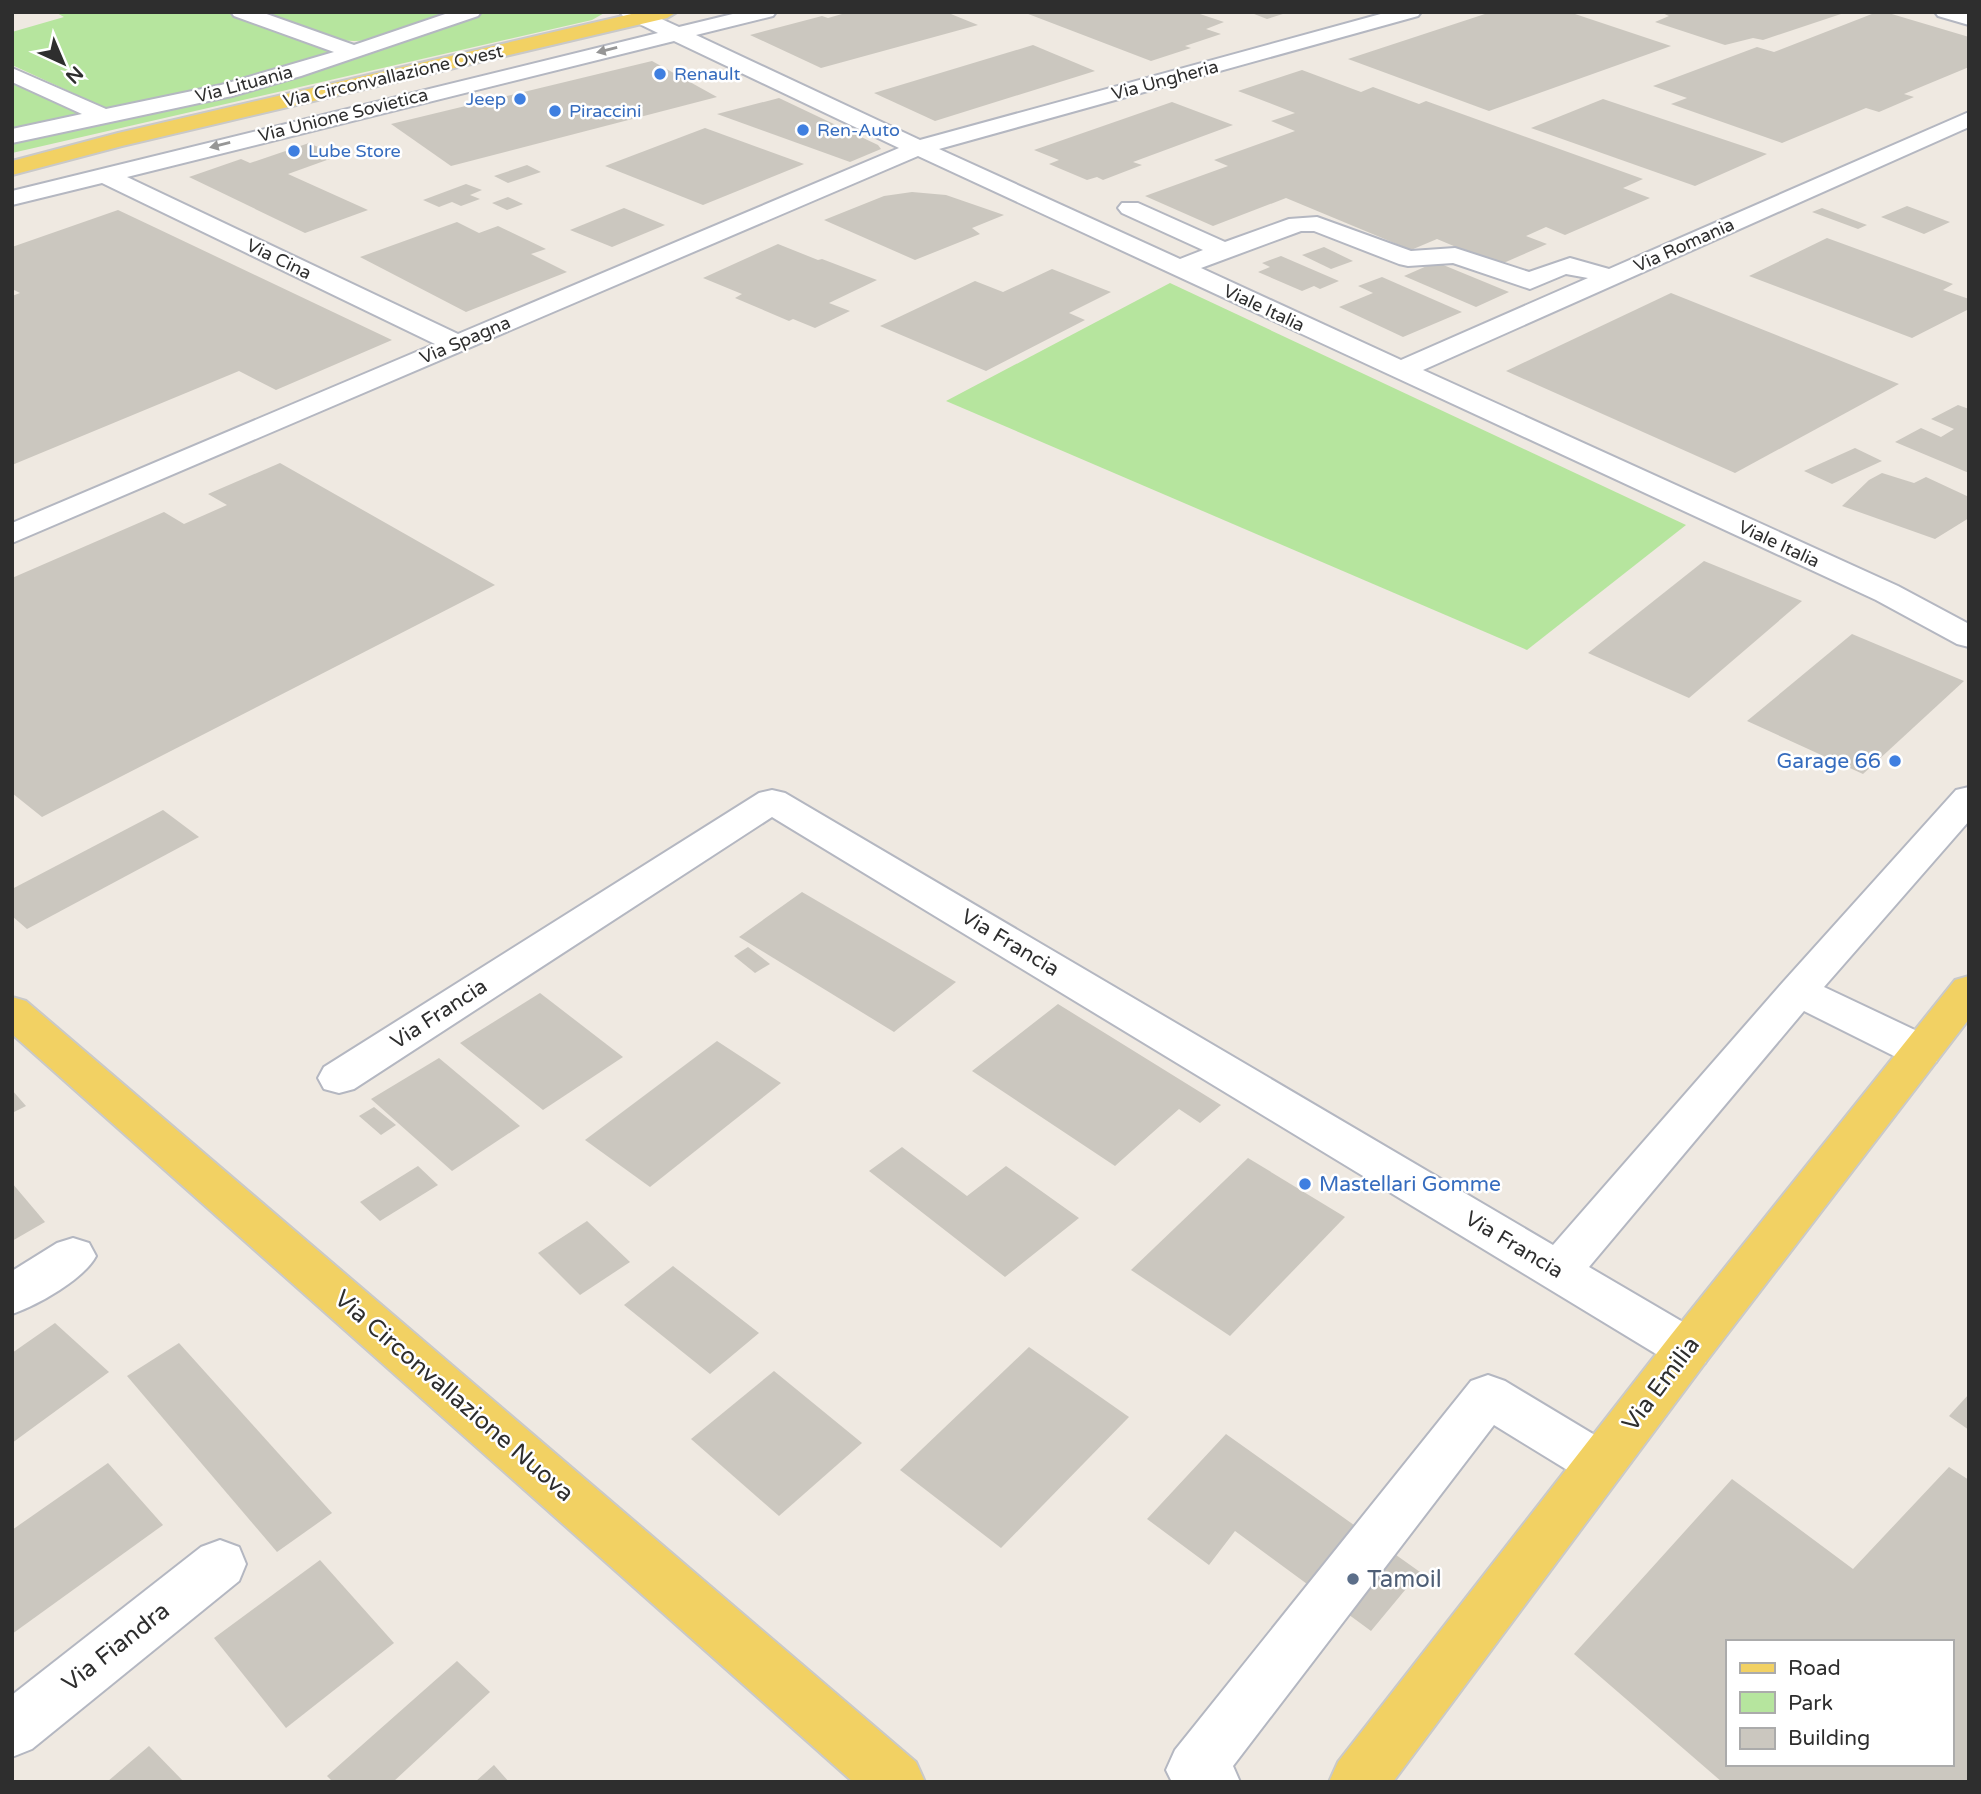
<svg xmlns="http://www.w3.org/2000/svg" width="1981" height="1794" font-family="'Varela Round',sans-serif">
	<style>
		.green { fill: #b6e59e }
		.building { fill: #cbc7bf; fill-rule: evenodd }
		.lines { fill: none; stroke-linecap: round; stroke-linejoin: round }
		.minor-casing { stroke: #b4b7c1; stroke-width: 4 }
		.major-casing { stroke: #c9c9c9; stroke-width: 4 }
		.minor { fill: #fff; fill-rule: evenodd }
		.major { fill: #f2d163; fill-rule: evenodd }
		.oneway { fill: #969696 }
		.shop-dot { fill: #3f7fe0; stroke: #fff; stroke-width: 2.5 }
		.service-dot { fill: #5c6f8a; stroke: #fff; stroke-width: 2.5 }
		.labels { text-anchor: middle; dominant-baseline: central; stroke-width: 5; stroke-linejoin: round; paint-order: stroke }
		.far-shop-label { font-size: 18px; fill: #366cbe; stroke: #fff; text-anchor: start }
		.far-street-label { font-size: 18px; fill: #2e2e2e; stroke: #fff }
		.shop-label { font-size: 21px; fill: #366cbe; stroke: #fff; text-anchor: end }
		.street-label { font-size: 21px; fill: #2e2e2e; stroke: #fff }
		.near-street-label { font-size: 24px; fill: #2e2e2e; stroke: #fff }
		.near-service-label { font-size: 24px; fill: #4e5e75; stroke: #fff; text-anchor: start }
	</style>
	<rect width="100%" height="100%" fill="#efe9e1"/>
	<!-- green -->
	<g class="green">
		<path d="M55,12H229L320,46L328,51V55L258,79L115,108L103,107L12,65V32L64,17Z"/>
		<path d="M264,12H458C422,24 375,48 336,39C312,34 287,21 264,12Z"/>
		<path d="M484,12H606L592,20L12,153V141L366,51Z"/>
		<path d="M12,81L75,110L78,117L12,132Z"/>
		<path d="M1170,283L1686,525L1527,650L946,401Z"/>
	</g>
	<!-- building -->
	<g class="building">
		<path d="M849,12H946L978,25L821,68L750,35L822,16L828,18Z"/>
		<path d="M1023,12H1194L1224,22L1206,29L1221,34L1185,46L1191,48L1151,61Z"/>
		<path d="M1249,12H1286V13L1267,19Z"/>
		<path d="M1491,12H1569L1671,46L1489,111L1348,59Z"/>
		<path d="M1660,12H1844V13L1763,40L1753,38L1725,45L1655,22L1669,16Z"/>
		<path d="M1877,12H1885L1969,37V67L1904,94L1914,97L1879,112L1866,108L1782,143L1671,104L1687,98L1653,86L1757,47L1774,52Z"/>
		<path d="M1033,45L1095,71L935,121L874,93Z"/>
		<path d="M652,61L717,97L451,166L391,124Z"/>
		<path d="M1302,70L1361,92L1373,87L1419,104L1426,101L1643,179L1623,188L1650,198L1565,235L1546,227L1526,236L1547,244L1499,265L1437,239L1411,250L1286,198L1213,226L1145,196L1228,166L1214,160L1295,131L1271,121L1295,113L1238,91Z"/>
		<path d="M779,98L878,145L881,149L850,162L717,114Z"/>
		<path d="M1603,99L1767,154L1695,186L1531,128Z"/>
		<path d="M1172,102L1233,125L1133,162L1142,165L1103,180L1097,177L1087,180L1049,164L1059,160L1034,150Z"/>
		<path d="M705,128L804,164L703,205L605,166Z"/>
		<path d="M309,143L338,156L288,174L368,210L305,233L189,177L241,159L250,163Z"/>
		<path d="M527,165L541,172L508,183L494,176Z"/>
		<path d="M466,184L482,190L470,195L480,199L461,206L452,202L439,207L423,200Z"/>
		<path d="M912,192L946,195L1004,215L972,228L980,234L915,260L824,220L884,196Z"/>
		<path d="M508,197L523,204L507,210L492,203Z"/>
		<path d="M1907,206L1950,222L1924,234L1881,217Z"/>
		<path d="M624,208L665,225L612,247L570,230Z"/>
		<path d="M1822,208L1867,225L1858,229L1812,212Z"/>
		<path d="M118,210L154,227L392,340L276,390L239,371L12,465V296L20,293L12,289V247Z"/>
		<path d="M457,222L479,233L498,226L546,249L531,254L567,272L466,312L360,257Z"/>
		<path d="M1827,238L1953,284L1943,290L1969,299V309L1912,338L1749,276Z"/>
		<path d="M778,244L818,260L822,259L877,280L829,303L850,311L815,328L793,319L789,321L735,298L742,294L703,278Z"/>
		<path d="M1324,247L1353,261L1331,269L1302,255Z"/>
		<path d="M1281,256L1339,281L1320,289L1314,286L1302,291L1258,272L1270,267L1262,263Z"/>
		<path d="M1436,262L1509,292L1476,307L1404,276Z"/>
		<path d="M1052,269L1111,292L1069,313L1085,320L986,371L880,326L975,281L1003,292Z"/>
		<path d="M1382,277L1462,312L1403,337L1339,307L1373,293L1358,286Z"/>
		<path d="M1671,293L1899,384L1735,473L1506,371Z"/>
		<path d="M1958,405L1969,409V473L1895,442L1921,428L1941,437L1954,429L1931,419Z"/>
		<path d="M1855,448L1882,461L1832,484L1804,471Z"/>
		<path d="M280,463L495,585L42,817L12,793V578L164,512L184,524L227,505L208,494Z"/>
		<path d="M1882,473L1914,483L1926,477L1969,497V518L1935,539L1842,506L1869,480Z"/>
		<path d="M1704,561L1802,601L1689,698L1588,653Z"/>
		<path d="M1852,634L1964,681L1863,774L1747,721Z"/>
		<path d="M163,810L199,837L27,929L12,916V889Z"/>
		<path d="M802,892L956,982L894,1032L739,937Z"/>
		<path d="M748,947L770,964L755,973L734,956Z"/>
		<path d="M540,993L623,1057L543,1110L460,1043Z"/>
		<path d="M1058,1004L1221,1105L1200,1123L1179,1109L1115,1166L972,1071Z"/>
		<path d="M717,1041L781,1083L650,1187L585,1140Z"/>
		<path d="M439,1058L520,1126L452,1171L371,1099Z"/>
		<path d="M12,1090L26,1106L12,1113Z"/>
		<path d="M374,1107L396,1125L381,1135L359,1116Z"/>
		<path d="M902,1147L967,1196L1006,1166L1079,1218L1005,1277L869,1171Z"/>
		<path d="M1248,1158L1345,1217L1230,1336L1131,1270Z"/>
		<path d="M418,1166L438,1185L380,1221L360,1202Z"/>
		<path d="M12,1183L45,1222L12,1241Z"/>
		<path d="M587,1221L630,1262L580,1295L538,1253Z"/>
		<path d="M673,1266L759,1333L710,1374L624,1305Z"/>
		<path d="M55,1323L109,1372L12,1443V1353Z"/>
		<path d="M179,1343L332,1513L277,1552L127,1376Z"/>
		<path d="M1029,1347L1129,1417L1001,1548L900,1470Z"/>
		<path d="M774,1371L862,1443L779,1516L691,1439Z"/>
		<path d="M1969,1394V1430L1949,1416Z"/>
		<path d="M1226,1434L1420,1572L1371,1631L1235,1531L1209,1565L1147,1519Z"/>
		<path d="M108,1463L163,1525L12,1634V1530Z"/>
		<path d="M1949,1467L1969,1480V1782H1722L1574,1654L1732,1479L1853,1569ZM1727,1642H1951V1764H1727Z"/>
		<path d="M320,1560L394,1643L286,1728L214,1638Z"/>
		<path d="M457,1661L490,1692L393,1782H333L327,1776Z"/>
		<path d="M149,1746L184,1782H107Z"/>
		<path d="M494,1765L509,1782H475Z"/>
	</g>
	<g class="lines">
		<defs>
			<g id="minor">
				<path d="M231,12H261L354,45L451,12H481L478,16L301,76L232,96L12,143V129L82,114L12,82V68L106,109L221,85L334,52L234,16Z"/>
				<path d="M620,12H646L679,27L741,12H776L773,16L696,35L920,140L1388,12H1421L1418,16L939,149L1180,259L1203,250L1122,213L1118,208L1122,203H1138L1225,242L1289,219L1317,217L1411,251L1455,248L1529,272L1570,258L1609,269L1969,112V127L1423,370L1898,586L1969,624V647L1957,644L1876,600L918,156L12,543V523L435,344L102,183L12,205V191L658,33L623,16ZM674,41L899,148L458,334L127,177ZM1301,231H1314L1399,264L1408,266L1453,263L1530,289L1566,274L1588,278L1401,360L1201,268Z"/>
				<path d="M1935,12L1969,13V25L1938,16Z"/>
				<path d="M1969,787V821L1824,987L1936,1040L1942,1051L1936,1062L1921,1066L1906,1062L1804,1011L1589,1267L1705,1335L1712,1349L1705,1363L1688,1369L1671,1363L772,817L354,1089L339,1093L324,1089L318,1078L324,1067L759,793L772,790L785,793L1553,1245L1784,981L1956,790Z"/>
				<path d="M73,1238L89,1243L96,1256C84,1279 38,1305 12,1314V1271L57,1243Z"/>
				<path d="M1488,1375L1505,1381L1618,1449L1625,1464L1618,1479L1600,1486L1582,1479L1494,1425L1233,1766L1240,1782H1172L1166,1770L1175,1750L1471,1381Z"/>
				<path d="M220,1540L239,1547L246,1564L239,1581L32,1749L12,1757V1695L201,1547Z"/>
			</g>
			<g id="major">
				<path d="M640,12H677L667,18L122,146L12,175V161L118,133Z"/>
				<path d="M1969,976V1019L1705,1363L1393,1782H1329L1338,1762L1671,1335L1955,980Z"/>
				<path d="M12,997L26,1001L916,1762L925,1782H853L12,1034Z"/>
			</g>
		</defs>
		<!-- minor casing -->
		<use href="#minor" class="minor-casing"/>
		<!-- major casing -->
		<use href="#major" class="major-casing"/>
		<!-- minor -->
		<use href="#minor" class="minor"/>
		<!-- major -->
		<use href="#major" class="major"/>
	</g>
	<!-- one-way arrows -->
	<defs><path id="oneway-solid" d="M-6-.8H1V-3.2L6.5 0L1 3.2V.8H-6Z" transform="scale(1.75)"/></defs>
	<g class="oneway">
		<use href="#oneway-solid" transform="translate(607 50) rotate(166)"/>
		<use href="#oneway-solid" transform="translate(220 145) rotate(166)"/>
	</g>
	<!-- markers -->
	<g class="shop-dot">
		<circle cx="660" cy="74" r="7"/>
		<circle cx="520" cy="99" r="7"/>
		<circle cx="555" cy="111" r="7"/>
		<circle cx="803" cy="130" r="7"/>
		<circle cx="294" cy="151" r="7"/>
		<circle cx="1895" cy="761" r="7"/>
		<circle cx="1305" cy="1184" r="7"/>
	</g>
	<circle class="service-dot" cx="1353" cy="1579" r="7"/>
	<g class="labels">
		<!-- far-shop labels -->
		<g class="far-shop-label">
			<text x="674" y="74">Renault</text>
			<text x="506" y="99" text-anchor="end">Jeep</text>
			<text x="569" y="111">Piraccini</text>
			<text x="817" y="130">Ren-Auto</text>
			<text x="308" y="151">Lube Store</text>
		</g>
		<!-- far-street labels -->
		<g class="far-street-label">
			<text transform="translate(393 76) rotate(-13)">Via Circonvallazione Ovest</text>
			<text transform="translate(1165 80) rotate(-15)">Via Ungheria</text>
			<text transform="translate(244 84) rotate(-15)">Via Lituania</text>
			<text transform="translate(343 115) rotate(-14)">Via Unione Sovietica</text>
			<text transform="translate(1684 245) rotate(-24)">Via Romania</text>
			<text transform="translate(279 259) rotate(26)">Via Cina</text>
			<text transform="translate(1264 308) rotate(25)">Viale Italia</text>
			<text transform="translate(465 340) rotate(-23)">Via Spagna</text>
			<text transform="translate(1779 544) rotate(25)">Viale Italia</text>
		</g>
		<!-- shop labels -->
		<g class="shop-label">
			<text x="1881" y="761">Garage 66</text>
			<text x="1319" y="1184" text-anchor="start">Mastellari Gomme</text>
		</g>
		<!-- street labels -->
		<g class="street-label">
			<text transform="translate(1010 943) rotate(31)">Via Francia</text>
			<text transform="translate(439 1014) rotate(-33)">Via Francia</text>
			<text transform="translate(1514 1245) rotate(31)">Via Francia</text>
		</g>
		<!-- near-street labels -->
		<g class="near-street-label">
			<text transform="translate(1661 1384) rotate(-53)">Via Emilia</text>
			<text transform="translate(454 1396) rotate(41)">Via Circonvallazione Nuova</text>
			<text transform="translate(116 1647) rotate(-38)">Via Fiandra</text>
		</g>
		<!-- near-service labels -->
		<g class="near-service-label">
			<text x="1367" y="1579">Tamoil</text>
		</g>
	</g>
	<!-- border -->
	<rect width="1981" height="1794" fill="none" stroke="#2e2e2e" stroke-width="28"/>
	<!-- legend -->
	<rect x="1726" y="1640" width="228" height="126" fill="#ffffff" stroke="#ababab" stroke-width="2"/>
	<rect x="1740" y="1663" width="35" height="10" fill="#f2d163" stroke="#ababab" stroke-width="2"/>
	<text x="1788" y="1675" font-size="21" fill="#2e2e2e">Road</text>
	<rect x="1740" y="1692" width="35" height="21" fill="#b6e59e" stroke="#ababab" stroke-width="2"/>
	<text x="1788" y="1710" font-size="21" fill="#2e2e2e">Park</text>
	<rect x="1740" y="1728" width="35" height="21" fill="#cbc7bf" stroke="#ababab" stroke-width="2"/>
	<text x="1788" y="1745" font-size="21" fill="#2e2e2e">Building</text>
	<!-- north arrow -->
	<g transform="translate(63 63) rotate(136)" stroke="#ffffff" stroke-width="5" paint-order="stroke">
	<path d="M0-5L12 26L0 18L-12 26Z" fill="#2e2e2e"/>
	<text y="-10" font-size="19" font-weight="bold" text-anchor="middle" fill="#2e2e2e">N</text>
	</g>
</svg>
